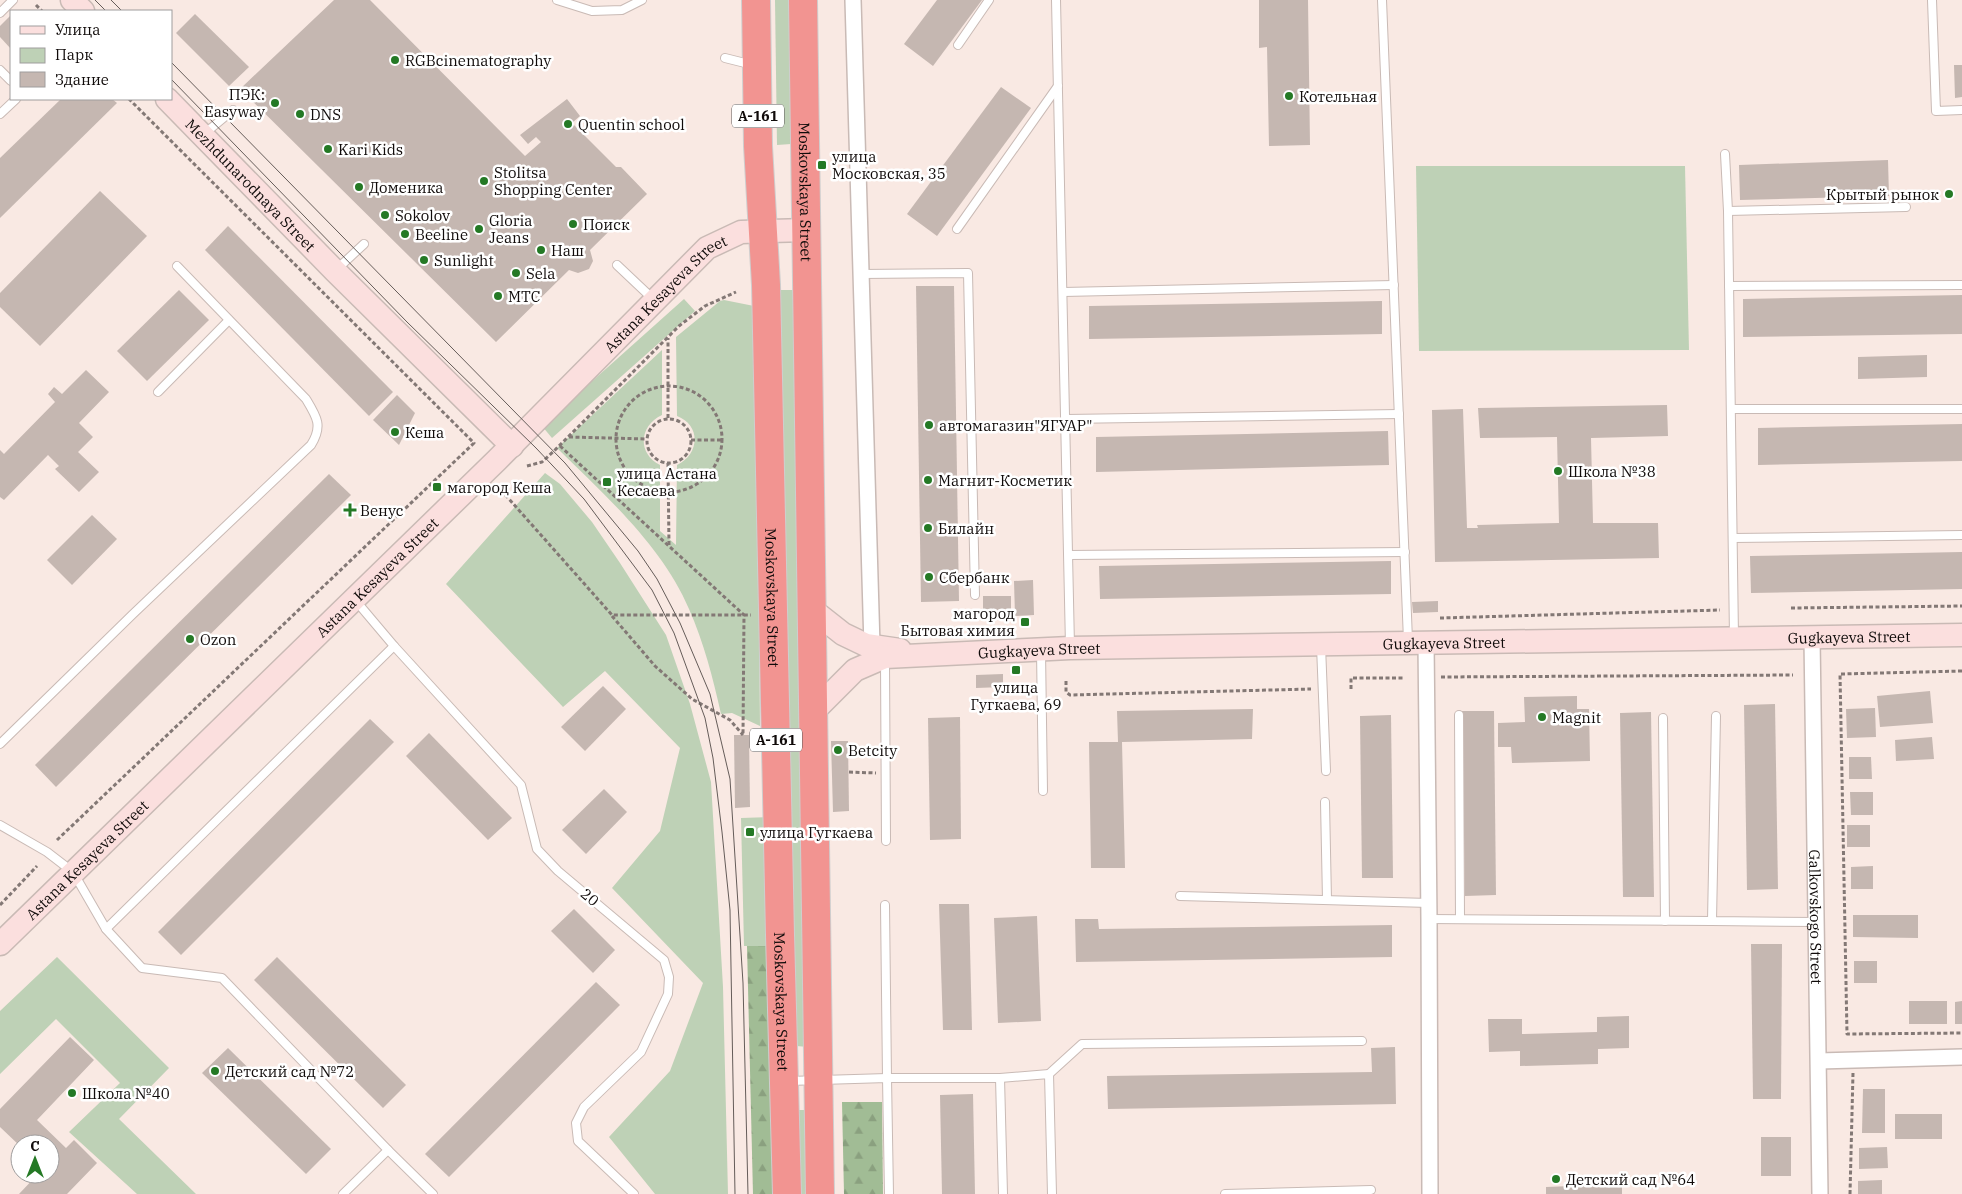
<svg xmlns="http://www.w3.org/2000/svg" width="1962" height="1194" font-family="'IBM Plex Serif',serif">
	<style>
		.green { fill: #bed1b6 }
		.forest { fill: url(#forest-firs) }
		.building { fill: #c5b7b1 }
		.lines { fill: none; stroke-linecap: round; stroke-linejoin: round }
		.lane-casing { stroke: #c9bab5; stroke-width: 10 }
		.street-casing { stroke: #c9bab5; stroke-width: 18 }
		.secondary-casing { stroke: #c9bab5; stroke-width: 25 }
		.highway-casing { stroke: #cfcece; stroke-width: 30 }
		.path { stroke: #837875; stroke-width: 3; stroke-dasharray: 4 2.5; stroke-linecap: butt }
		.lane { stroke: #fff; stroke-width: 8 }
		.street { stroke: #fff; stroke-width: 15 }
		.secondary { stroke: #fbdfde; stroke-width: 22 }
		.highway { stroke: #f29491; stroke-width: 28 }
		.tram { stroke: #655c59; stroke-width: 1 }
		.poi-dot { fill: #247925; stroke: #fff; stroke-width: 2 }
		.labels { text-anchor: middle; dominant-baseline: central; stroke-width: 5; stroke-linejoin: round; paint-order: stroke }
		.shield { fill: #fff; stroke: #585454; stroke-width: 1 }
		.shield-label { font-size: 14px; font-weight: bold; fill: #100b0a }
		.poi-label { font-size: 15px; fill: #100b0a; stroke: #fff; text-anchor: start }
		.street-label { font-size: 15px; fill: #100b0a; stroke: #fff }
	</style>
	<defs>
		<pattern id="forest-firs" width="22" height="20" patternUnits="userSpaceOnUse" patternTransform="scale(1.25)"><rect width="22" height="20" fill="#a1bc95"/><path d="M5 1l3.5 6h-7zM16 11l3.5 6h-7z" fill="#8aa07f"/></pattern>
	</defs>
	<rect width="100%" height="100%" fill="#f9e9e3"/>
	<!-- green -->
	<g class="green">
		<path d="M775,0H791V144L777,145Z"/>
		<path d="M1416,166H1685L1689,350L1419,351Z"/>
		<path d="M778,290H798L809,1047L796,1046Z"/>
		<path d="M684,299L695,311L552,438L542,426Z"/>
		<path d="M724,300L754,306L756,310L760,726L732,713L721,714C713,678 704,643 689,609C663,547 605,495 557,448L662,350V415C639,426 637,453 660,465V531L676,545L677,465C700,454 701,425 677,416L676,337L720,301Z"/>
		<path d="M545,473L560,484L592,522L620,563L666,635L690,704L711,782L723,987L728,1194H655L609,1137L670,1071L703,983L612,888L660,831L680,748L605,671L563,707L446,584Z"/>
		<path d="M771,817L774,946H744L741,818Z"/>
		<path d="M57,957L169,1068L119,1119L196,1194H137L69,1132L120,1083L56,1019L0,1074V1011Z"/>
		<path d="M791,1110H810L811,1194H793Z"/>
	</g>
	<!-- forest -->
	<g class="forest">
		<path d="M747,946H774L780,1194H753Z"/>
		<path d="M842,1102H882L883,1194H844Z"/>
	</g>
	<!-- building -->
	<g class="building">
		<path d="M334,0H370L525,156L541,142L536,137L528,144L520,135L567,99L580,116L572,123L616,167H621L647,194L590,250L593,261L589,269L578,273L569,270L496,342L240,89Z"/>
		<path d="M937,0H982L933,66L904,44Z"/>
		<path d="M1259,0H1308L1310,145L1269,146L1267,47L1259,48Z"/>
		<path d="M195,14L249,67L229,86L176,33Z"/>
		<path d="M11,15V49L0,37V26Z"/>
		<path d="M1954,65H1962V97L1955,98Z"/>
		<path d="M1001,87L1031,108L937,236L907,214Z"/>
		<path d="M61,99H112L117,103L0,218V158Z"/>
		<path d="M1888,160L1889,196L1740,200L1739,165Z"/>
		<path d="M100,191L147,236L40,346L0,307V293Z"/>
		<path d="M228,226L393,392L369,416L205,250Z"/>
		<path d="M916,286H954L959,601L921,602Z"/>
		<path d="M179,290L209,320L147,381L117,351Z"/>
		<path d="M1962,295V334L1743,337V299Z"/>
		<path d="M1382,301V334L1089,339V306Z"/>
		<path d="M1927,355V377L1858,379V357Z"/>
		<path d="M86,370L109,392L79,423L93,437L78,452L99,472L79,492L55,469L59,466L48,455L4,500L0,497V450L4,454L55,402L48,394L54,387L62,394Z"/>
		<path d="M397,395L415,413L399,445L373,420Z"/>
		<path d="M1667,405L1668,436L1591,438L1593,523H1658L1659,558L1435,562L1432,410L1463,409L1467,528H1478L1477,525L1559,523L1557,437L1480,438L1478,408Z"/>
		<path d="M1962,424V461L1758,465V428Z"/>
		<path d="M1388,431L1389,465L1096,472V437Z"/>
		<path d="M329,474L351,495L56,787L35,765Z"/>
		<path d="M92,515L117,539L72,585L47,560Z"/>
		<path d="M1962,552V589L1751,593L1750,556Z"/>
		<path d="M1391,561V594L1100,599L1099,566Z"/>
		<path d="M1033,580L1034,615L1015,616L1014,581Z"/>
		<path d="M983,596H1011V615L983,616Z"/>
		<path d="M1438,601V612L1413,613L1412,602Z"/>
		<path d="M1003,674V687L976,688V675Z"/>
		<path d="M603,686L626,709L585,751L561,727Z"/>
		<path d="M1930,691L1933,723L1880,727L1877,696Z"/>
		<path d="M1577,696V709H1589L1590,761L1512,763L1511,747H1498V723L1525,722L1524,697Z"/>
		<path d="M1775,704L1778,889L1747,890L1744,705Z"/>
		<path d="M1875,708L1876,737L1847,738L1846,709Z"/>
		<path d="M1253,709L1252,739L1122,742L1125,868H1091L1089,742H1118L1117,711Z"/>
		<path d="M1462,711H1494L1496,895L1465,896Z"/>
		<path d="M1651,712L1654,897H1623L1620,713Z"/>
		<path d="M1391,715L1393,878H1362L1360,716Z"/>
		<path d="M960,717L961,839L930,840L928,718Z"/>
		<path d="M370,719L394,742L181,955L158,932Z"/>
		<path d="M429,733L512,818L488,840L406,756Z"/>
		<path d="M734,735H749L750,807L735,808Z"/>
		<path d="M1932,737L1934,759L1896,761L1895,740Z"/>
		<path d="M831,741H848L849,811L833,812Z"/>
		<path d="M1849,757H1871L1872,779H1849Z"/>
		<path d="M604,789L627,812L586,854L562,830Z"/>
		<path d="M1850,792H1873V815H1851Z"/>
		<rect x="1847" y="825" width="23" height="22"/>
		<path d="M1873,866V889H1851V867Z"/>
		<path d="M939,904H969L972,1030H943Z"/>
		<path d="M574,909L615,950L593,973L551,931Z"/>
		<path d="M1853,915H1918V938L1853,937Z"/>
		<path d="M1037,916L1041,1021L998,1023L994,918Z"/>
		<path d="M1075,919H1098L1099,929L1392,925V957L1076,962Z"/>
		<path d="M1751,944H1782L1781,1099H1753Z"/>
		<path d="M277,957L406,1085L383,1108L254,980Z"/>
		<rect x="1854" y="961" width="23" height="22"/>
		<path d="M596,982L620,1005L449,1177L425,1154Z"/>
		<rect x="1909" y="1001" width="38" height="23"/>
		<path d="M1962,1001V1024H1955V1002Z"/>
		<path d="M1629,1016V1048L1598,1049V1064L1520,1066V1051L1489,1052L1488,1019H1522V1034L1597,1032V1017Z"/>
		<path d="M70,1037L94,1060L37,1120L66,1148L74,1140L97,1163L67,1194H19L38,1174H50V1144H20V1146L0,1127V1109Z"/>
		<path d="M1395,1047L1396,1104L1108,1109L1107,1076L1372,1072L1371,1048Z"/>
		<path d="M228,1048L331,1149L306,1174L202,1073Z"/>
		<path d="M1863,1089H1885V1133H1862Z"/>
		<path d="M973,1094L975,1194H942L940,1095Z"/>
		<rect x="1895" y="1114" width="47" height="25"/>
		<rect x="1761" y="1137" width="30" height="39"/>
		<path d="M1887,1147L1888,1168L1859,1169V1148Z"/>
		<path d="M1882,1180V1194H1858V1181Z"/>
		<path d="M1622,1184V1194H1546V1187Z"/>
	</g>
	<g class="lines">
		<defs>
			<g id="lane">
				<path d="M557,0L592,11L622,10L642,0"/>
				<path d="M1056,0L1070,646"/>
				<path d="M1382,0L1408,640"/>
				<path d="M1932,0L1936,111L1962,110"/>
				<path d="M0,13L13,0"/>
				<path d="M958,45L989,0"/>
				<path d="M725,58L753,65"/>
				<path d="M0,70L11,81"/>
				<path d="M0,114L16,99"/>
				<path d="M204,134L233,110"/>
				<path d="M1725,154L1728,211L1734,637"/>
				<path d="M1728,211L1906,207"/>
				<path d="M957,229L1058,86"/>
				<path d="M617,265L653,299"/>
				<path d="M336,270L364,244"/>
				<path d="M861,274L968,273L975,595"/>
				<path d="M1729,286L1962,285"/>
				<path d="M1063,292L1394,285"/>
				<path d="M158,392L229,320"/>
				<path d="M1731,409H1962"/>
				<path d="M1066,419L1399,414"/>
				<path d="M1733,538L1962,535"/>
				<path d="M1069,555L1405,552"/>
				<path d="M356,601L394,646L521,785L537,849L558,871L664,960L669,977L668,994L641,1052L584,1107L576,1123L578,1141L634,1194"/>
				<path d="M1321,646L1326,771"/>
				<path d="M1041,651L1043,791"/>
				<path d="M885,661L886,841"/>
				<path d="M1459,715L1460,919"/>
				<path d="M1716,716L1712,921L1817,922"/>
				<path d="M1663,718L1665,921"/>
				<path d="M0,744L133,614L311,445C323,426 317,417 306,399L177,266"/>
				<path d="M1325,802L1327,900"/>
				<path d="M0,825L47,852L73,872L106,929L142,968L222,978L388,1150L343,1194"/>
				<path d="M1180,896L1429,903"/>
				<path d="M885,905L887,1078H1000L1003,1194"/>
				<path d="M1429,919L1712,921"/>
				<path d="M106,929L394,646"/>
				<path d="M1049,1074L1082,1044L1362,1041"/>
				<path d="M1000,1078L1049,1074L1052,1194"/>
				<path d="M789,1081L887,1078L889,1194"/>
				<path d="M388,1150L433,1194"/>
				<path d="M1225,1194L1371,1190"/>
			</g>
			<g id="street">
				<path d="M853,0L872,646"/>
				<path id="s1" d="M1812,638L1820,1194"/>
				<path d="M1426,643L1429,919L1430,1194"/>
				<path d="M1819,1061L1962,1057"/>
			</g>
			<g id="secondary">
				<path d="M72,0L83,11"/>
				<path id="s2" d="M167,99L335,271L512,446"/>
				<path d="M810,608L843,634L866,645L900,650"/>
				<path id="s3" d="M814,711L855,670L885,657L1070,648L1962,635"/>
				<path id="s4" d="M0,944L497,460L707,248L741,232L806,230"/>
			</g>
			<g id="highway">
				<path id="s5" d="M756,0L758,146L766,285L780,935L787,1194"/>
				<path id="s6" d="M803,0L820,1194"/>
			</g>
		</defs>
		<!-- lane casing -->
		<use href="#lane" class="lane-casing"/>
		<!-- street casing -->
		<use href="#street" class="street-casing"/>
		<!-- secondary casing -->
		<use href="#secondary" class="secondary-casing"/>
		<!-- highway casing -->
		<use href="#highway" class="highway-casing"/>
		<!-- path -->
		<g class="path">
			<path d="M36,5L42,11"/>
			<circle cx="669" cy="439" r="53"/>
			<path d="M668,418V338"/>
			<circle cx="669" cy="441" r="22"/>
			<path d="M569,437L646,439"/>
			<path d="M691,440H722"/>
			<path d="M560,446L744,615L743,735"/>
			<path d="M668,463L669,546"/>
			<path d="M527,466L542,462L554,451L679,326L705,306L736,292"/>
			<path d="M501,490L612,615H751"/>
			<path d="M1791,608L1962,606"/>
			<path d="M612,616L655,666L692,699L730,720L743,735"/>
			<path d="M1440,618L1720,610"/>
			<path d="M1962,671L1840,674L1847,1034L1962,1033"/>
			<path d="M1441,677L1793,675"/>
			<path d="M1066,681V692L1070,695L1311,689"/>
			<path d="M1351,689V678H1403"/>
			<path d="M849,772L876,773"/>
			<path d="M57,840L474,443L129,99"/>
			<path d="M0,905L37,866"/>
			<path d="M1850,1194L1853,1073"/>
		</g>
		<!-- lane -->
		<use href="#lane" class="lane"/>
		<!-- street -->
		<use href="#street" class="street"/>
		<!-- secondary -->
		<use href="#secondary" class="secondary"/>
		<!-- highway -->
		<use href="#highway" class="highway"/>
		<!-- tram -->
		<g class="tram">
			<path d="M95,0L106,11"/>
			<path d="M111,0L122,11"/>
			<path d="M171,62L565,463L638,551L657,579L680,623L710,694L730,779L743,983L748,1194"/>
			<path d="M171,79L407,322L536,448L584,499L652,590L674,633L705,718L713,758L722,832L730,910L735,1194"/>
		</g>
	</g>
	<!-- markers -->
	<g class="poi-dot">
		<circle cx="395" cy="60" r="5"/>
		<circle cx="1289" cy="96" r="5"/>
		<circle cx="275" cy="103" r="5"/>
		<circle cx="300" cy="114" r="5"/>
		<circle cx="568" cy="124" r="5"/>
		<circle cx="328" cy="149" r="5"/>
		<rect x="817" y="160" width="10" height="10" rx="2.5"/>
		<circle cx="484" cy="181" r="5"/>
		<circle cx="359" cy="187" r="5"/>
		<circle cx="1949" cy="194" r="5"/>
		<circle cx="385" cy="215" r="5"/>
		<circle cx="573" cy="224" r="5"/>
		<circle cx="479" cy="229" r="5"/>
		<circle cx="405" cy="234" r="5"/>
		<circle cx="541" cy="250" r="5"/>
		<circle cx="424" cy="260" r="5"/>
		<circle cx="516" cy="273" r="5"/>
		<circle cx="498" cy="296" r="5"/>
		<circle cx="929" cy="425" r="5"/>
		<circle cx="395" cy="432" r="5"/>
		<circle cx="1558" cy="471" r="5"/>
		<circle cx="928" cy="480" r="5"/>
		<rect x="602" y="477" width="10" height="10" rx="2.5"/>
		<rect x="432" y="482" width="10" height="10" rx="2.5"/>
		<path d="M347.5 502.5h5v5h5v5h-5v5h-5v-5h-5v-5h5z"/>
		<circle cx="928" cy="528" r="5"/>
		<circle cx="929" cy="577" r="5"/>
		<rect x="1020" y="617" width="10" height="10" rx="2.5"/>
		<circle cx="190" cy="639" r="5"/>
		<rect x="1011" y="665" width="10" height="10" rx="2.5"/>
		<circle cx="1542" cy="717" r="5"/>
		<circle cx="838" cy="750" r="5"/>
		<rect x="745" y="827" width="10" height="10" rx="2.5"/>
		<circle cx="215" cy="1071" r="5"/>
		<circle cx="72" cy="1093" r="5"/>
		<circle cx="1556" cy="1179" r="5"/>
	</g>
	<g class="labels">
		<!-- shield labels -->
		<g class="shield">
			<rect x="732" y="104.5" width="52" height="23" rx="4"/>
			<rect x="750" y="728.5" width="52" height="23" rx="4"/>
		</g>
		<g class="shield-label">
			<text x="758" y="116">А-161</text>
			<text x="776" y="740">А-161</text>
		</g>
		<!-- poi labels -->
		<g class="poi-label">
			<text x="405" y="60">RGBcinematography</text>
			<text x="265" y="94" text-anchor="end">ПЭК:<tspan x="265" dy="17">Easyway</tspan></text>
			<text x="1299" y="96">Котельная</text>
			<text x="310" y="114">DNS</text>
			<text x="578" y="124">Quentin school</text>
			<text x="338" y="149">Kari Kids</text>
			<text x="832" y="156">улица<tspan x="832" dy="17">Московская, 35</tspan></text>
			<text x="494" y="172">Stolitsa<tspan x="494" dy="17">Shopping Center</tspan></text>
			<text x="369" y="187">Доменика</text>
			<text x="1939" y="194" text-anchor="end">Крытый рынок</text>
			<text x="395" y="215">Sokolov</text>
			<text x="489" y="220">Gloria<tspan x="489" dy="17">Jeans</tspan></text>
			<text x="583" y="224">Поиск</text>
			<text x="415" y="234">Beeline</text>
			<text x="551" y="250">Наш</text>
			<text x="434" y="260">Sunlight</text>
			<text x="526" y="273">Sela</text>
			<text x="508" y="296">МТС</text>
			<text x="939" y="425">автомагазин"ЯГУАР"</text>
			<text x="405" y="432">Кеша</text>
			<text x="1568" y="471">Школа №38</text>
			<text x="617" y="473">улица Астана<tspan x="617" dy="17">Кесаева</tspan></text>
			<text x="938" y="480">Магнит-Косметик</text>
			<text x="447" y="487">магород Кеша</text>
			<text x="360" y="510">Венус</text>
			<text x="938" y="528">Билайн</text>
			<text x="939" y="577">Сбербанк</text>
			<text x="1015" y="613" text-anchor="end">магород<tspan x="1015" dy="17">Бытовая химия</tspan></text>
			<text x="200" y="639">Ozon</text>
			<text x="1016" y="687" text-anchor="middle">улица<tspan x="1016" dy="17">Гугкаева, 69</tspan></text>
			<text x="1552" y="717">Magnit</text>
			<text x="848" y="750">Betcity</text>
			<text x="760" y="832">улица Гугкаева</text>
			<text x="225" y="1071">Детский сад №72</text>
			<text x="82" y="1093">Школа №40</text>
			<text x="1566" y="1179">Детский сад №64</text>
		</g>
		<!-- street labels -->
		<g class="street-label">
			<text stroke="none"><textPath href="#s2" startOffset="120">Mezhdunarodnaya Street</textPath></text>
			<text stroke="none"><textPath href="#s6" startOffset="192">Moskovskaya Street</textPath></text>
			<text stroke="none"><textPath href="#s4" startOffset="931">Astana Kesayeva Street</textPath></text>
			<text stroke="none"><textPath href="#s4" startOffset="526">Astana Kesayeva Street</textPath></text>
			<text stroke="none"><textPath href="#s5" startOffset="598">Moskovskaya Street</textPath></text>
			<text stroke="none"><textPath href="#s3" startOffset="1055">Gugkayeva Street</textPath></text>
			<text stroke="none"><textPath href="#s3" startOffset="650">Gugkayeva Street</textPath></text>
			<text stroke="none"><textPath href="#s3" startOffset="245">Gugkayeva Street</textPath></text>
			<text stroke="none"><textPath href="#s4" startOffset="121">Astana Kesayeva Street</textPath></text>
			<text transform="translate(590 897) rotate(40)">20</text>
			<text stroke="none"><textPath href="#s1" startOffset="279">Galkovskogo Street</textPath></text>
			<text stroke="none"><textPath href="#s5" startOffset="1002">Moskovskaya Street</textPath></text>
		</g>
	</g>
	<!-- legend -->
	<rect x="10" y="10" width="162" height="90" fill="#ffffff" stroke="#9f9d9d"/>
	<rect x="20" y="26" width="25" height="8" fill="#fbdfde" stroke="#9f9d9d"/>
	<text x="55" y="35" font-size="15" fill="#100b0a">Улица</text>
	<rect x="20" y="48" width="25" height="15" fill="#bed1b6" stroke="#9f9d9d"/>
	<text x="55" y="60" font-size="15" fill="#100b0a">Парк</text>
	<rect x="20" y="72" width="25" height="15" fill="#c5b7b1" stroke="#9f9d9d"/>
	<text x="55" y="85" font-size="15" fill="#100b0a">Здание</text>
	<!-- north arrow -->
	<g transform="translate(35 1159)"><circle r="24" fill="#ffffff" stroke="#9f9d9d"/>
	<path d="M0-4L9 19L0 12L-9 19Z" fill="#247925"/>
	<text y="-8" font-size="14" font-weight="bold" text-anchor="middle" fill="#100b0a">С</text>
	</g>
</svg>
